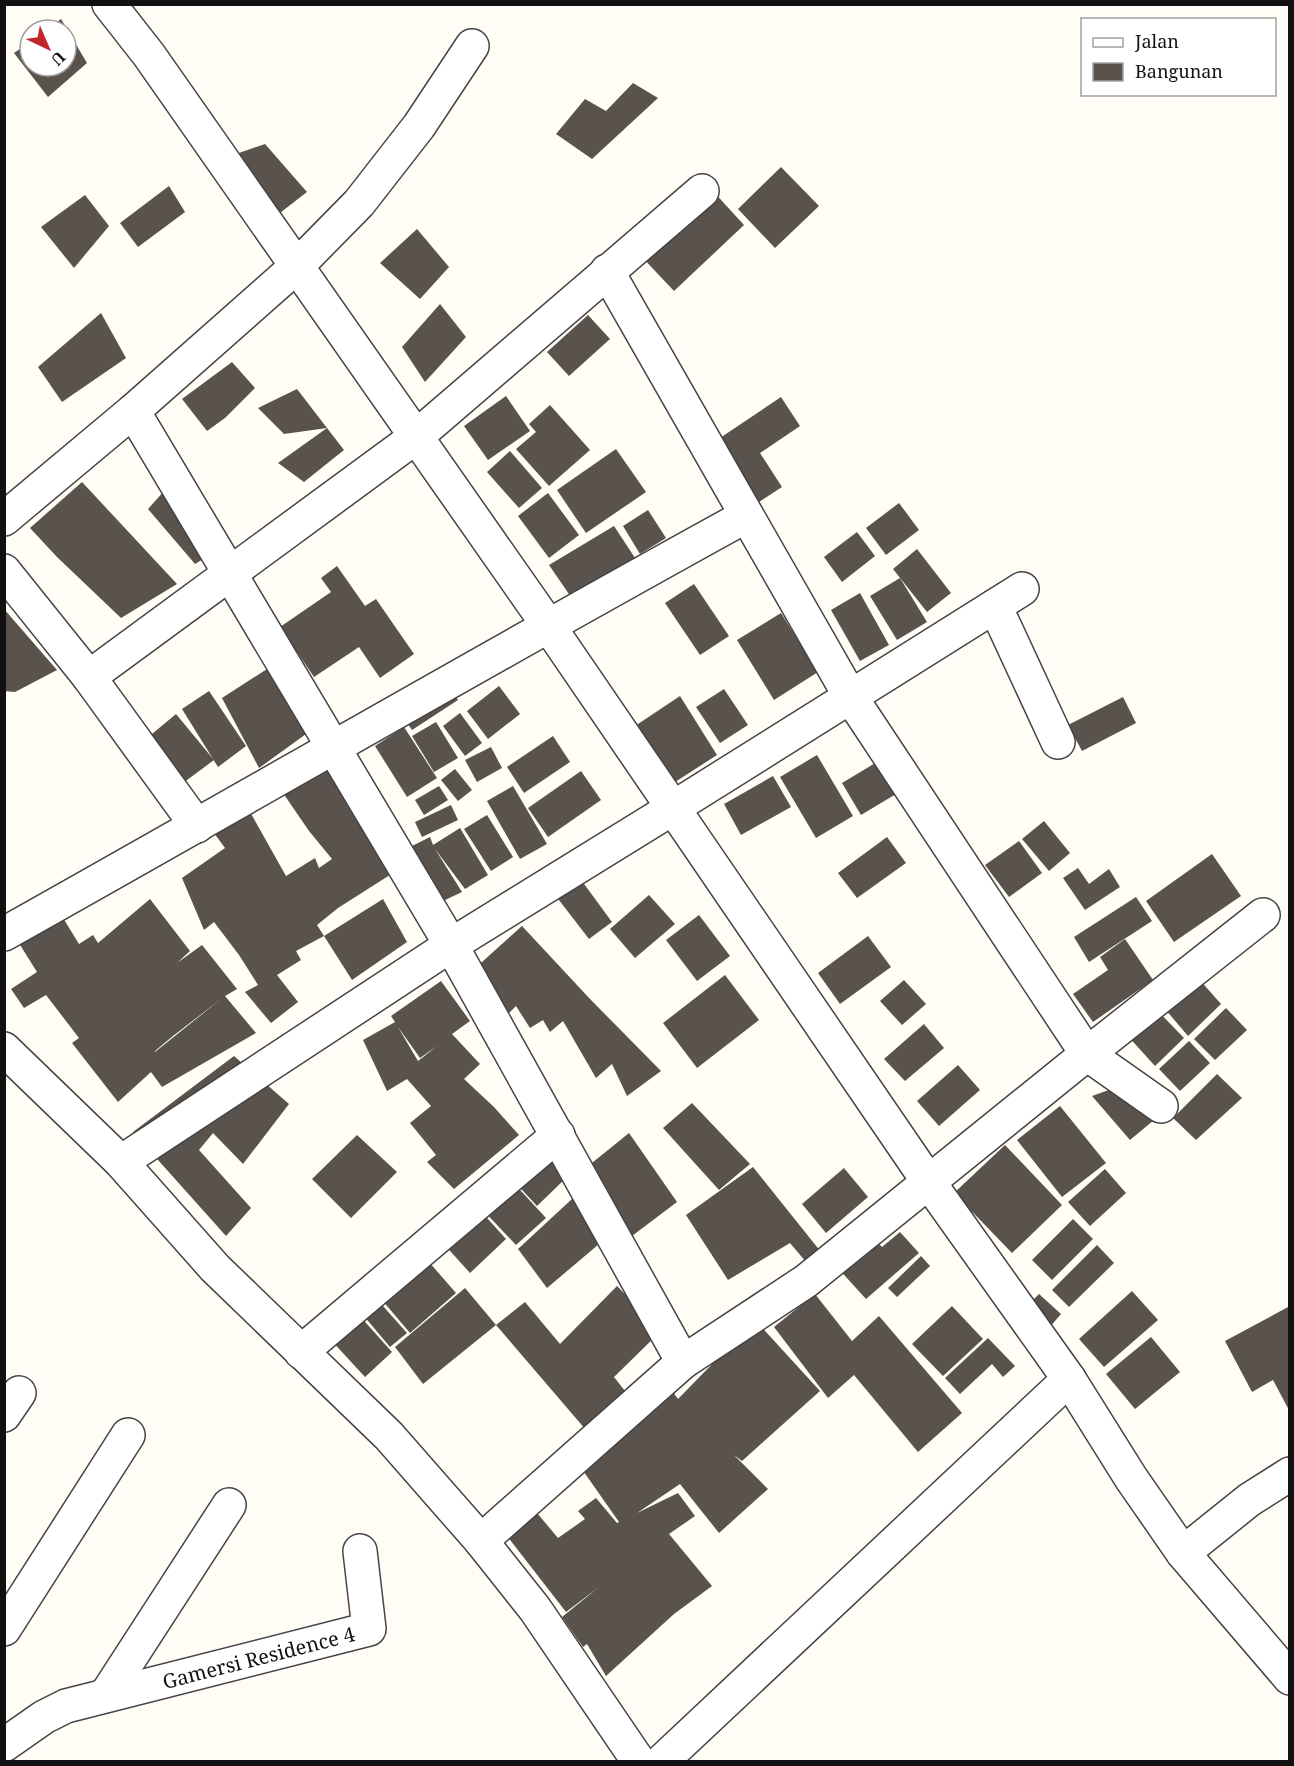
<svg xmlns="http://www.w3.org/2000/svg" width="1294" height="1766" font-family="'Noto Serif',serif">
	<style>
		.building { fill: #5a524d; fill-rule: evenodd }
		.lines { fill: none; stroke-linecap: round; stroke-linejoin: round }
		.street-casing { stroke: #444; stroke-width: 36 }
		.street { stroke: #fff; stroke-width: 33 }
		.labels { text-anchor: middle; dominant-baseline: central; stroke-width: 6; stroke-linejoin: round; paint-order: stroke }
		.street-label { font-size: 20px; fill: #111; stroke: #fff }
	</style>
	<rect width="100%" height="100%" fill="#fffdf5"/>
	<!-- building -->
	<g class="building">
		<path d="M61,19L87,63L48,97L14,53L30,42V66H66V30H46Z"/>
		<path d="M633,83L658,98L592,159L556,134L585,99L606,111Z"/>
		<path d="M265,144L307,192L276,216L233,155Z"/>
		<path d="M781,167L819,206L775,248L738,209Z"/>
		<path d="M169,186L185,212L138,247L120,223Z"/>
		<path d="M711,189L744,225L674,291L640,255Z"/>
		<path d="M85,195L109,226L74,268L41,227Z"/>
		<path d="M417,229L449,267L420,299L380,263Z"/>
		<path d="M440,304L466,337L425,382L402,347Z"/>
		<path d="M101,313L126,358L62,402L38,367Z"/>
		<path d="M588,315L610,339L569,376L547,352Z"/>
		<path d="M232,362L255,388L225,418L207,431L182,399Z"/>
		<path d="M297,389L327,428L284,434L258,408Z"/>
		<path d="M506,396L530,431L488,460L464,426Z"/>
		<path d="M781,397L800,426L760,453L782,487L753,506L711,444Z"/>
		<path d="M550,405L590,450L549,486L516,449L536,432L529,424Z"/>
		<path d="M327,428L344,450L304,482L278,463Z"/>
		<path d="M616,449L646,492L586,533L557,490Z"/>
		<path d="M510,451L542,488L519,508L487,472Z"/>
		<path d="M82,482L177,584L121,618L57,557L30,528Z"/>
		<path d="M165,490L216,551L195,564L148,509Z"/>
		<path d="M548,493L579,535L549,558L518,516Z"/>
		<path d="M899,503L919,530L886,555L866,528Z"/>
		<path d="M648,510L666,538L640,554L623,526Z"/>
		<path d="M614,526L635,558L571,597L549,565Z"/>
		<path d="M857,532L875,556L842,582L824,557Z"/>
		<path d="M917,549L951,593L927,612L893,569Z"/>
		<path d="M337,566L365,606L376,599L414,654L380,678L359,647L314,677L280,627L331,592L321,578Z"/>
		<path d="M900,578L927,622L897,640L870,596Z"/>
		<path d="M694,584L729,636L700,655L665,603Z"/>
		<path d="M860,593L889,645L860,661L831,610Z"/>
		<path d="M4,609L57,670L15,692L4,691Z"/>
		<path d="M781,613L818,672L774,700L737,640Z"/>
		<path d="M267,669L313,729L259,768L222,698Z"/>
		<path d="M443,677L458,700L412,730L396,707Z"/>
		<path d="M499,686L520,714L488,739L467,711Z"/>
		<path d="M724,689L748,725L720,743L696,707Z"/>
		<path d="M209,691L246,746L218,767L182,709Z"/>
		<path d="M680,696L717,755L672,784L635,726Z"/>
		<path d="M1123,697L1136,723L1082,751L1068,725Z"/>
		<path d="M460,713L482,743L465,756L443,726Z"/>
		<path d="M176,714L214,760L183,783L146,739Z"/>
		<path d="M436,722L458,758L434,772L412,736Z"/>
		<path d="M404,727L437,778L407,797L375,746Z"/>
		<path d="M553,736L570,762L524,793L507,767Z"/>
		<path d="M491,747L502,768L477,782L465,760Z"/>
		<path d="M817,755L853,816L816,838L780,777Z"/>
		<path d="M882,759L901,791L861,815L842,783Z"/>
		<path d="M330,764L404,866L338,908L317,925L324,936L383,899L407,942L352,980L324,936L296,951L301,960L277,975L298,1002L271,1023L245,992L258,985L239,955L214,922L204,930L182,878L225,848L194,806L236,787L286,876L315,858L319,868L332,859L309,831L283,793Z"/>
		<path d="M455,769L472,790L458,801L441,780Z"/>
		<path d="M581,771L601,800L548,837L528,808Z"/>
		<path d="M773,776L791,807L741,835L724,804Z"/>
		<path d="M439,786L448,800L424,815L415,800Z"/>
		<path d="M513,786L547,844L520,859L487,801Z"/>
		<path d="M451,805L458,820L422,837L415,822Z"/>
		<path d="M487,815L513,857L491,871L464,829Z"/>
		<path d="M1044,821L1070,853L1049,871L1022,839Z"/>
		<path d="M460,828L488,875L465,889L435,849L462,892L443,901L410,847L430,837L433,845Z"/>
		<path d="M887,837L906,863L857,898L838,873Z"/>
		<path d="M1019,841L1042,873L1009,897L985,865Z"/>
		<path d="M1212,854L1241,896L1174,942L1146,901Z"/>
		<path d="M1078,868L1089,884L1109,869L1120,887L1085,910L1063,878Z"/>
		<path d="M576,873L612,922L589,939L552,891Z"/>
		<path d="M49,895L79,944L93,935L98,943L150,899L190,951L177,963L202,945L237,989L225,996L256,1033L162,1087L151,1072L118,1102L72,1043L79,1038L46,995L24,1008L11,989L37,972L5,921ZM221,999L155,1052V1051L173,1036Z"/>
		<path d="M649,895L675,924L635,958L610,929Z"/>
		<path d="M1136,897L1152,921L1089,962L1074,937Z"/>
		<path d="M699,915L730,956L697,981L666,940Z"/>
		<path d="M522,926L590,999L661,1071L627,1096L612,1064L596,1078L563,1021L550,1032L543,1020L530,1028L516,1006L509,1013L472,971Z"/>
		<path d="M868,936L891,967L840,1004L818,973Z"/>
		<path d="M1125,939L1153,980L1093,1022L1073,994L1108,970L1100,957Z"/>
		<path d="M725,975L759,1020L697,1068L663,1023Z"/>
		<path d="M1198,978L1221,1004L1188,1036L1165,1009Z"/>
		<path d="M904,980L926,1004L902,1025L880,1001Z"/>
		<path d="M441,981L470,1021L452,1034L480,1064L464,1079L494,1107L519,1135L454,1189L427,1162L436,1155L410,1123L431,1106L407,1079L387,1091L363,1040L395,1022L391,1016ZM398,1027L420,1058L437,1046L418,1061Z"/>
		<path d="M1154,1007L1184,1038L1155,1066L1126,1034Z"/>
		<path d="M1226,1008L1247,1030L1215,1060L1194,1039Z"/>
		<path d="M924,1024L944,1048L905,1081L884,1059Z"/>
		<path d="M1189,1041L1210,1063L1180,1091L1159,1069Z"/>
		<path d="M234,1056L289,1104L243,1164L213,1133L199,1150L251,1208L226,1236L133,1132Z"/>
		<path d="M958,1065L980,1090L939,1126L917,1101Z"/>
		<path d="M1217,1074L1242,1098L1196,1140L1173,1118Z"/>
		<path d="M1120,1086L1154,1120L1130,1140L1092,1096Z"/>
		<path d="M692,1103L750,1164L719,1190L663,1128Z"/>
		<path d="M1060,1106L1106,1163L1062,1197L1017,1140Z"/>
		<path d="M629,1133L677,1202L632,1236L587,1167Z"/>
		<path d="M357,1135L397,1172L351,1218L312,1179Z"/>
		<path d="M1005,1145L1062,1205L1012,1253L954,1193Z"/>
		<path d="M542,1150L567,1177L537,1206L511,1178Z"/>
		<path d="M753,1167L821,1252L806,1262L790,1243L728,1280L686,1215Z"/>
		<path d="M844,1168L868,1197L826,1233L802,1204Z"/>
		<path d="M1105,1169L1126,1193L1090,1226L1068,1202Z"/>
		<path d="M510,1179L546,1218L516,1245L480,1207Z"/>
		<path d="M586,1186L612,1233L547,1288L518,1249Z"/>
		<path d="M478,1208L506,1239L470,1273L441,1241Z"/>
		<path d="M1073,1219L1093,1239L1052,1280L1032,1260Z"/>
		<path d="M900,1232L919,1253L866,1299L836,1266L871,1235L882,1247Z"/>
		<path d="M1097,1245L1114,1263L1069,1307L1052,1290Z"/>
		<path d="M422,1254L456,1293L410,1333L376,1293Z"/>
		<path d="M921,1256L930,1266L897,1297L888,1288Z"/>
		<path d="M617,1286L661,1331L614,1377L632,1400L592,1437L496,1325L525,1302L560,1344Z"/>
		<path d="M465,1288L496,1325L423,1384L395,1347Z"/>
		<path d="M1132,1291L1158,1320L1104,1367L1079,1339Z"/>
		<path d="M815,1294L852,1341L879,1316L962,1413L918,1452L854,1375L828,1398L774,1327Z"/>
		<path d="M1039,1294L1061,1314L1049,1328L1027,1306Z"/>
		<path d="M374,1296L407,1333L390,1347L358,1309Z"/>
		<path d="M952,1306L983,1339L943,1376L912,1344Z"/>
		<path d="M1288,1307L1290,1310V1412L1273,1380L1252,1392L1225,1341Z"/>
		<path d="M358,1314L392,1352L365,1377L330,1339Z"/>
		<path d="M758,1323L820,1391L742,1461L734,1455L768,1489L719,1533L680,1484L637,1513L678,1493L695,1516L669,1534L712,1586L674,1614L606,1676L587,1644L583,1647L562,1617L599,1587L566,1612L504,1532L532,1507L558,1538L585,1519L578,1511L596,1498L617,1523L619,1522L579,1465L636,1426L629,1418L667,1384L678,1399L719,1357Z"/>
		<path d="M1151,1337L1180,1372L1135,1409L1106,1374Z"/>
		<path d="M988,1338L1015,1366L1003,1377L992,1364L960,1394L945,1378Z"/>
	</g>
	<g class="lines">
		<defs>
			<g id="street">
				<path d="M109,4L149,55L548,625L928,1181L1069,1379L1131,1478L1183,1553L1290,1678"/>
				<path d="M133,411L451,945L683,1362"/>
				<path d="M4,519L133,411L297,266L359,203L419,126L472,46"/>
				<path d="M4,571L89,677L197,826"/>
				<path d="M995,606L1058,742"/>
				<path d="M89,677L417,436L702,191"/>
				<path d="M4,934C252,795 498,652 746,516"/>
				<path d="M4,1049L121,1162L215,1268L389,1436L481,1541L535,1609L639,1762"/>
				<path d="M1161,1106L1087,1054L1263,915"/>
				<path d="M121,1162L451,945L673,808L1022,589"/>
				<path d="M301,1352L558,1135"/>
				<path d="M4,1415L19,1393"/>
				<path d="M481,1541L683,1362L806,1281L1087,1054L850,696L607,271"/>
				<path d="M1183,1553L1249,1500L1290,1474"/>
				<path d="M4,1629L128,1435"/>
				<path d="M106,1695L229,1505"/>
				<path id="s1" d="M4,1745L44,1717L66,1706L369,1629L360,1551"/>
				<path d="M661,1762L1069,1379"/>
			</g>
		</defs>
		<!-- street casing -->
		<use href="#street" class="street-casing"/>
		<!-- street -->
		<use href="#street" class="street"/>
	</g>
	<g class="labels">
		<!-- street labels -->
		<g class="street-label">
			<text stroke="none"><textPath href="#s1" startOffset="272">Gamersi Residence 4</textPath></text>
		</g>
	</g>
	<!-- border -->
	<rect width="1294" height="1766" fill="none" stroke="#111111" stroke-width="12"/>
	<!-- legend -->
	<rect x="1081" y="18" width="195" height="78" fill="#ffffff" stroke="#a0a0a0" stroke-width="1.5"/>
	<rect x="1093" y="38" width="30" height="9" fill="#ffffff" stroke="#a0a0a0" stroke-width="1.5"/>
	<text x="1135" y="48" font-size="18" fill="#111111">Jalan</text>
	<rect x="1093" y="63" width="30" height="18" fill="#5a524d" stroke="#a0a0a0" stroke-width="1.5"/>
	<text x="1135" y="78" font-size="18" fill="#111111">Bangunan</text>
	<!-- north arrow -->
	<g transform="translate(48 48) rotate(136)"><circle r="28" fill="#ffffff" stroke="#a0a0a0" stroke-width="1.5"/>
	<path d="M0-4.5L10 22L0 15L-10 22Z" fill="#c4262e"/>
	<text y="-9" font-size="16" font-weight="bold" text-anchor="middle" fill="#111111">U</text>
	</g>
</svg>
